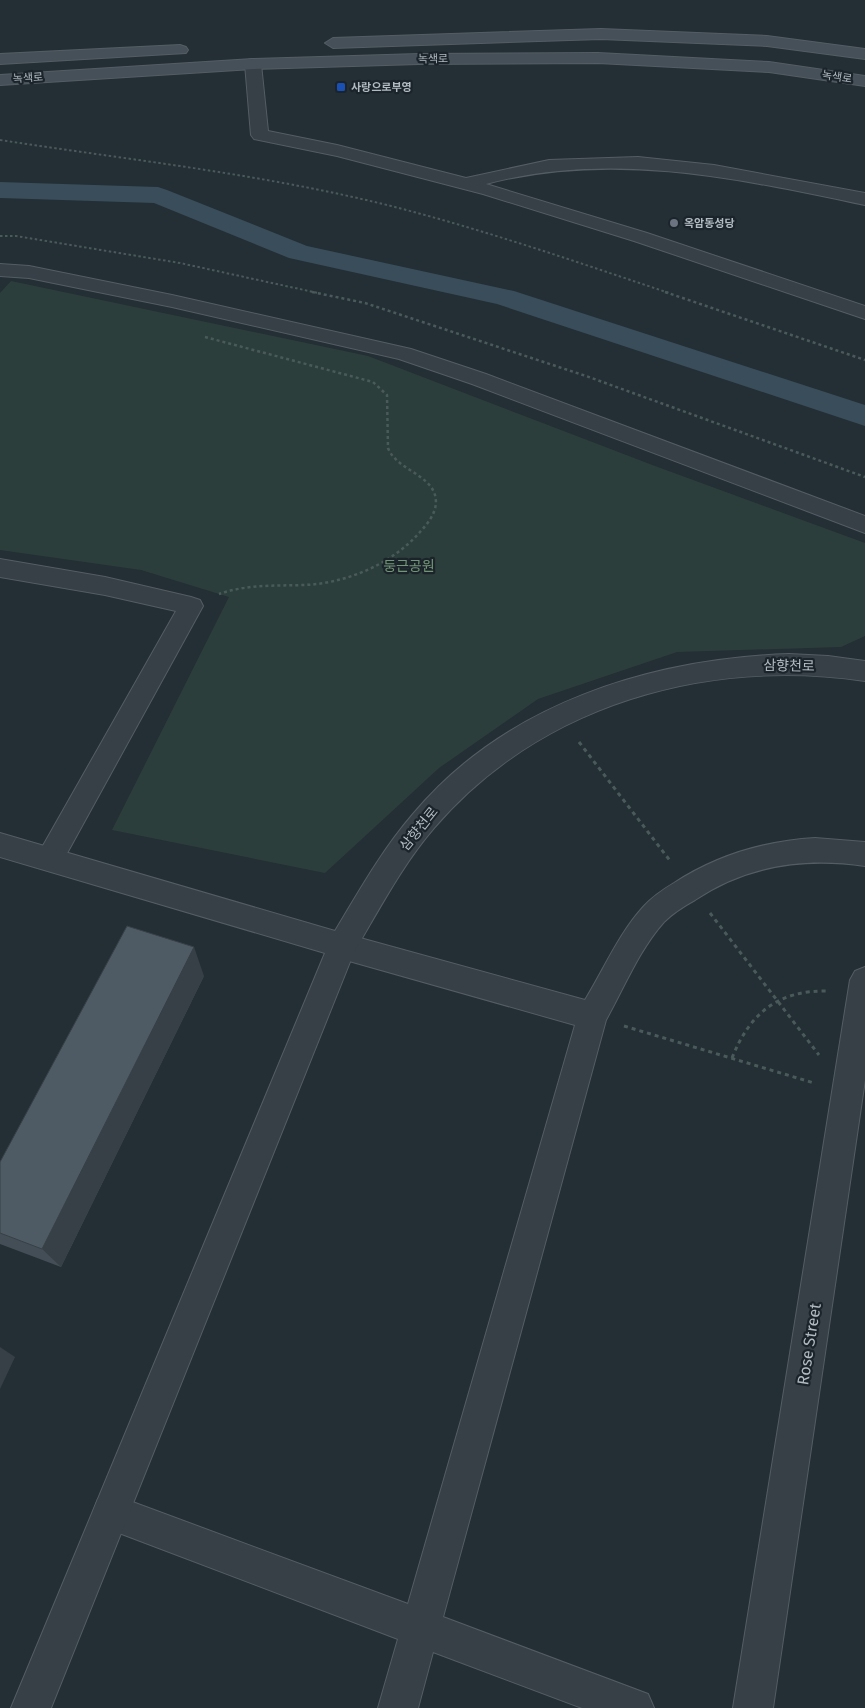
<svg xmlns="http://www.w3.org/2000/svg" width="865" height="1708" font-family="'Fira Sans','Noto Sans KR',sans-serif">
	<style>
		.green { fill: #2c3e3b }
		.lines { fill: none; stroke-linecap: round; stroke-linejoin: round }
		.canal { fill: #3a4d5a; fill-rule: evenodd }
		.pedestrian-casing { stroke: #555d64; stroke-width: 2 }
		.minor-casing { stroke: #555d64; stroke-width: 2 }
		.tertiary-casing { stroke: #555d64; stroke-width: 2 }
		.secondary-casing { stroke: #555d64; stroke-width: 2 }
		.path-far2 { stroke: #4a5a5a; stroke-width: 2; stroke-dasharray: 2.5 2.5; stroke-linecap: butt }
		.path-far1 { stroke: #4a5a5a; stroke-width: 2.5; stroke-dasharray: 3 3; stroke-linecap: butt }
		.path { stroke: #4a5a5a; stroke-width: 3; stroke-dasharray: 4 4; stroke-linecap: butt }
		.pedestrian { fill: #374046; fill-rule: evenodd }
		.minor { fill: #374046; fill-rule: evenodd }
		.tertiary { fill: #374046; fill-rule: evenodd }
		.secondary { fill: #455059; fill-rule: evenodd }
		.wall { fill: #444e56 }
		.shaded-wall { fill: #374046 }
		.building { fill: #4f5b64; stroke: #374046 }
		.transit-dot { fill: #1a4fb4; stroke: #1c242b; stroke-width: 2 }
		.worship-dot { fill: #6b7280; stroke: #1c242b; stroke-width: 2 }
		.labels { text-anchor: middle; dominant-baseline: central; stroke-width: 4.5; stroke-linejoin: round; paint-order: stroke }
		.far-street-label { font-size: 11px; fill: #b2bbc2; stroke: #1c242b }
		.far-poi-label { font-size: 11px; font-weight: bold; fill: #b2bbc2; stroke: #1c242b; text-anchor: start }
		.park-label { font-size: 14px; fill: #739676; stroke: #1c242b }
		.street-label { font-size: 14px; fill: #b2bbc2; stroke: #1c242b }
		.near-street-label { font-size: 16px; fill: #b2bbc2; stroke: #1c242b }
	</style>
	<rect width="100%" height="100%" fill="#242e35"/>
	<!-- green -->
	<path class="green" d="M11,281L368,356L655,466L865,543V636L841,647L677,652L538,699L439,768L325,873L112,830L229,597L141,570L0,550V293Z"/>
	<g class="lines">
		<!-- canal -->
		<path class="canal" d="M0,182L158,187L167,190L307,246L514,291L865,405V426L497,304L289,258L154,203L0,198Z"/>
		<defs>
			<path id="pedestrian" d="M865,967V1080L773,1708H733L850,980L855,971Z"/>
			<g id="minor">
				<path d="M253,59L259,60L261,64L268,131L337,145L466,178L549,160L638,157L714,165L865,193V205C740,179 613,150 486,184L647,233L865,306V319L634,241L483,194L337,156L254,139L251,135L245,64L247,60Z"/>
				<path d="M0,264L29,266L172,295L411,349L486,374L865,516V533L472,384L399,359L172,307L29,278L0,276Z"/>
				<path d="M0,559L105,577L191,597L200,600L203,606L60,866L50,870L40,866L36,858L176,611L105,595L0,577Z"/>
				<path d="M815,838L865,842V866C804,857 747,865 695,900C684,906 673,913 664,922C639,950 624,988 606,1020L443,1617L648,1694L654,1708H582L433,1652L418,1708H378L398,1639L98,1525L93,1512L98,1499L111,1494L408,1604L575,1025L342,959L332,955L328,946L332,937L342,933L585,1000C604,969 619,933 644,906C652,897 664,889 674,883C717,855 765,841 815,838Z"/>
			</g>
			<path id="tertiary" d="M789,654L828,656L865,661V681C706,658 541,704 434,828C402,865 379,910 354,952L51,1708H11L325,953L0,857V833L335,931C359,891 382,850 413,814C505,704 650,659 789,654Z"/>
			<g id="secondary">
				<path d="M601,29L767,36L865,49V59L767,46L601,39L333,48L325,43L333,38Z"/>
				<path d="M180,45L186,47L188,50L186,53L0,64V54Z"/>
				<path d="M598,53L769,62L865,76V86L769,72L598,63L419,64L253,69L0,85V75L253,59L419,54Z"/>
			</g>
		</defs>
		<!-- pedestrian casing -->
		<use href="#pedestrian" class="pedestrian-casing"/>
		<!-- minor casing -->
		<use href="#minor" class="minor-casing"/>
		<!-- tertiary casing -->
		<use href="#tertiary" class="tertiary-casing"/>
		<!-- secondary casing -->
		<use href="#secondary" class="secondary-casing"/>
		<!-- path-far2 -->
		<g class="path-far2">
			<path d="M0,140C130,160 263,174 391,206C485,230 577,262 669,293"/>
			<path d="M0,236H16L180,263L318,293"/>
		</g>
		<!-- path-far1 -->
		<g class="path-far1">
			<path d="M312,292L365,303L586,376L865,477"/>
			<path d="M665,292L865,360"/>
			<path d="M205,337L373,382L387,395L388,448C396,469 429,474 435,495C439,510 429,522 420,532C392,564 347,583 305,585C275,586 248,584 219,594"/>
		</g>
		<!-- path -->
		<g class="path">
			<path d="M579,742L671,862"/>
			<path d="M710,913L819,1055"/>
			<path d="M624,1026L814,1083"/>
			<path d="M732,1058C750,1013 778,990 828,991"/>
		</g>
		<!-- pedestrian -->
		<use href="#pedestrian" class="pedestrian"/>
		<!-- minor -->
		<use href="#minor" class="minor"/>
		<!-- tertiary -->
		<use href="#tertiary" class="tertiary"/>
		<!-- secondary -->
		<use href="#secondary" class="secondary"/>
	</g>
	<!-- wall -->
	<path class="wall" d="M204,976L61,1267L0,1244V1162Z"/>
	<!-- shaded-wall -->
	<g class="shaded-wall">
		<path d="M194,947L204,976L61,1267L42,1249Z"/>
		<path d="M0,1347L15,1357L0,1389Z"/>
	</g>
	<!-- building -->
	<path class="building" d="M127,926L194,947L42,1249L0,1233V1162Z"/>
	<!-- markers -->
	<rect class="transit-dot" x="336" y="82" width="10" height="10" rx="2.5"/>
	<circle class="worship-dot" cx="674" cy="223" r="5"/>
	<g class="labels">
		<!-- far-street labels -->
		<g class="far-street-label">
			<text transform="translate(433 59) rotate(-1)">녹색로</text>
			<text transform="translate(837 77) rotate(8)">녹색로</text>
			<text transform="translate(28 78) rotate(-4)">녹색로</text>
		</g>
		<!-- far-poi labels -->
		<g class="far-poi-label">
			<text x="351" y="87">사랑으로부영</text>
			<text x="684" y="223">옥암동성당</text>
		</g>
		<!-- park labels -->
		<g class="park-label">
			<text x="409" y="566">둥근공원</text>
		</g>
		<!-- street labels -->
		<g class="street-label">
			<text transform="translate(789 666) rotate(1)">삼향천로</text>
			<text transform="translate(419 829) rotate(-51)">삼향천로</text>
		</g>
		<!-- near-street labels -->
		<g class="near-street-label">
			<text transform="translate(809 1344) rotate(-81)">Rose Street</text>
		</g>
	</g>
</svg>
